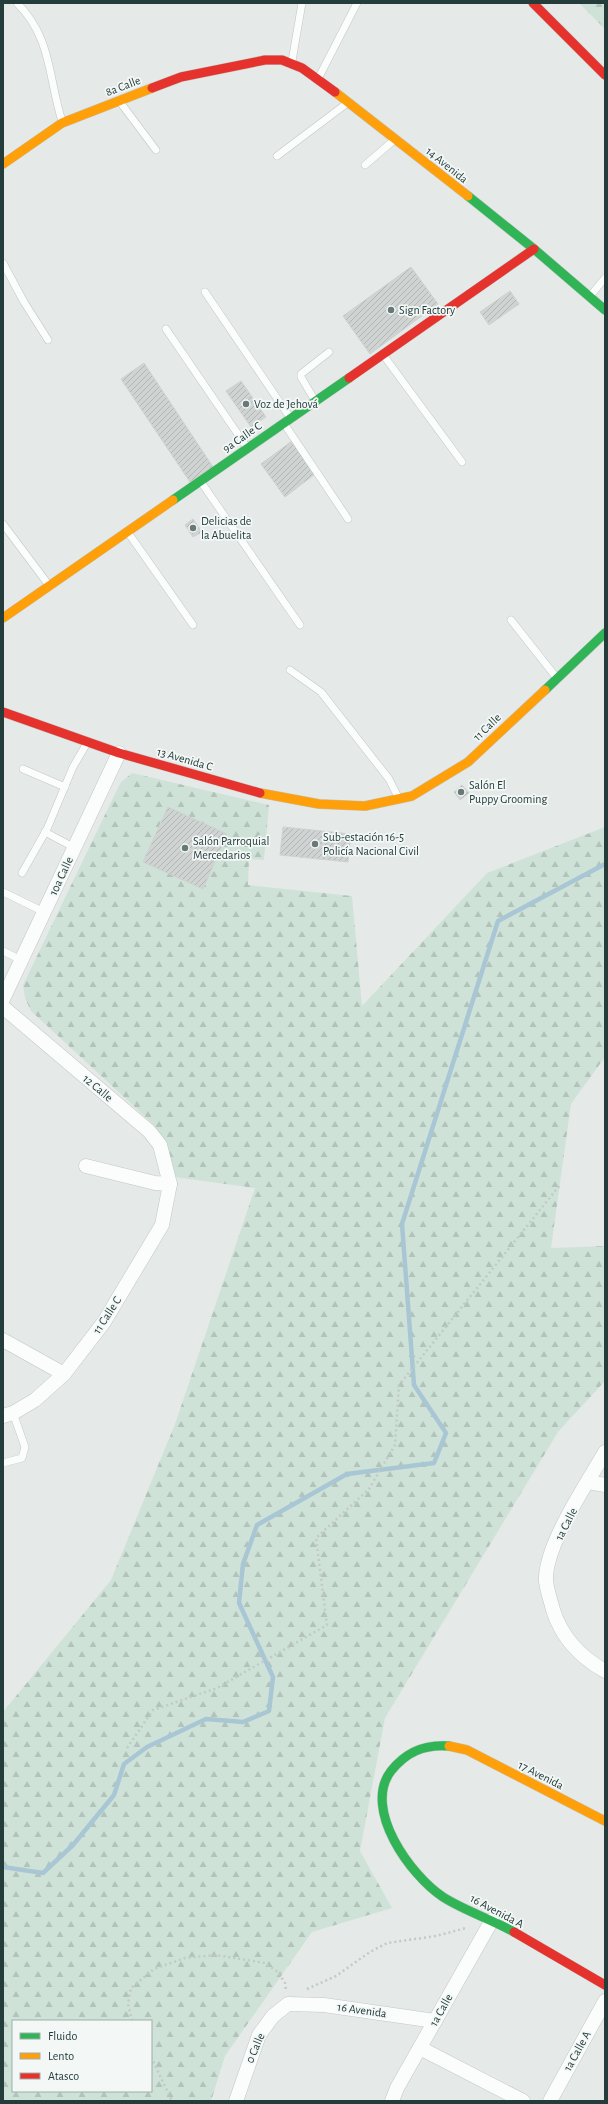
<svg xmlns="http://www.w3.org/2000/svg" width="608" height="2104" font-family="'Alegreya Sans',sans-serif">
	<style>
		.forest { fill: url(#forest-firs); fill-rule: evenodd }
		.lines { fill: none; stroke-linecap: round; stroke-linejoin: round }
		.stream { stroke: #a9c6d5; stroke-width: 4.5 }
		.building { fill: url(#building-hatch); stroke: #ced3d1 }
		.lane-casing { stroke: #c2c7c5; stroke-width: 8 }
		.street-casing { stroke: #c2c7c5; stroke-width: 15 }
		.fast-casing { stroke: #c1c7c6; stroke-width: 10 }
		.slow-casing { stroke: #c1c7c6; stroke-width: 10 }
		.jam-casing { stroke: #c1c7c6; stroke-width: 10 }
		.path { stroke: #c1cac8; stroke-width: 2.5; stroke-dasharray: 2 3; stroke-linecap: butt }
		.lane { stroke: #fbfcfc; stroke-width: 7 }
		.street { stroke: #fbfcfc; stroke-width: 14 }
		.fast { stroke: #30b455; stroke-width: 9 }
		.slow { stroke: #ff9f0a; stroke-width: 9 }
		.jam { stroke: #e5322d; stroke-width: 9 }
		.poi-dot { fill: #687977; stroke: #f3f8f7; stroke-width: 1.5 }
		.labels { text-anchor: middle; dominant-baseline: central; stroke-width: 3.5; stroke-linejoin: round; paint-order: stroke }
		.street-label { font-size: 12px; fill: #243c3a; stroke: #f3f8f7 }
		.poi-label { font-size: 12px; fill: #243c3a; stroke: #f3f8f7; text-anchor: start }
	</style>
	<defs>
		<pattern id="forest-firs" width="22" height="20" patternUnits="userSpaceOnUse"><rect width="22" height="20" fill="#cfe2d8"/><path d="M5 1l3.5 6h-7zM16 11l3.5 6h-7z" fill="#b2c3ba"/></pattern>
		<pattern id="building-hatch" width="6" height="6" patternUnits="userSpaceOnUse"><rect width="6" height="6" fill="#cfd3d2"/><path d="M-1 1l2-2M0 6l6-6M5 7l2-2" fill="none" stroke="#b2b6b5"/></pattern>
	</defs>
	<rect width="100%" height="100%" fill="#e5eae8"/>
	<!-- forest -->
	<g class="forest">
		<path d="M579,3H605V29Z"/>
		<path d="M132,773L269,805L264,860L249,859L248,885L352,896L362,1006L487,873L605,827V1057L571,1104L551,1248L605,1246V1381L558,1432L385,1718L360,1851L392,1908L312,1932L225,2056L211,2101H3V1712L111,1580L175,1424L255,1188L174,1177L163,1140L154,1125L31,1011L25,998L23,985L113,798L121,782ZM13,2021H151V2091H13Z"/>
	</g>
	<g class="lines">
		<!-- stream -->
		<path class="stream" d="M3,1867L43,1873L73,1845L114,1795L124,1764L147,1747L206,1719L243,1722L269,1711L273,1677L239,1603L243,1564L257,1525L347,1474L434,1463L446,1433L414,1385L402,1224L498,921L605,864"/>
	</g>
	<!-- building -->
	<g class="building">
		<path d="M411,267L438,304L370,354L343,316Z"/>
		<path d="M510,291L519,304L489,325L480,312Z"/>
		<path d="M144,363L213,467L190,482L121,379Z"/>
		<path d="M241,381L266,417L251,427L226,391Z"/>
		<path d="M292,441L315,474L285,497L261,464Z"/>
		<path d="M193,519L202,532L193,537L185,525Z"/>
		<path d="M462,785L469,793L460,800L454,792Z"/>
		<path d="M168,807L227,834L203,889L143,862Z"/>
		<path d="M283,827L351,834L348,862L280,855Z"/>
	</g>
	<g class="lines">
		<defs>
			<g id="lane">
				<path d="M17,3C52,38 48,77 62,121"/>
				<path d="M292,61L302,3"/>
				<path d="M319,77L357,3"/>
				<path d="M120,102L156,150"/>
				<path d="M277,156L346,104"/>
				<path d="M365,165L393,141"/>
				<path d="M3,263L24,302L48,340"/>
				<path d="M205,292L289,416"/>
				<path d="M591,295L605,278"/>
				<path d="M166,329L246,446"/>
				<path d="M384,356L462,462"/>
				<path d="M314,399L301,377V374L329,352"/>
				<path d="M285,425L348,519"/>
				<path d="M201,482L300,625"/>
				<path d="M3,524L48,584"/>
				<path d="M129,534L193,625"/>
				<path d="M511,620L556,677"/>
				<path d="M290,670L321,692L389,779L398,797"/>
				<path d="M23,769L65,787"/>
				<path d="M45,832L75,848"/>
				<path d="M22,873L47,829L73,767L87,743"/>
				<path d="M3,892L44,912"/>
				<path d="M3,951L21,960"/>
				<path d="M3,1463L22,1458L25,1447L13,1413"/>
			</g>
			<g id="street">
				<path d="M3,999L119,753"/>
				<path d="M3,1007L149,1131L160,1145L170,1184L162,1225L104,1322L64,1374L35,1400L13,1413L3,1416"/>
				<path d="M86,1166L155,1183L170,1184"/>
				<path d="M3,1340L64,1374"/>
				<path d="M605,1452C588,1482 544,1546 546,1581C547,1591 551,1601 553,1610C562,1638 580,1657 605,1671"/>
				<path d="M588,1482L605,1485"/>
				<path d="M420,2048L523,2101"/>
				<path d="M236,2101L259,2035L273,2016L288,2004L324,2005L435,2021"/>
				<path d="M392,2101L397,2088L492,1920"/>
				<path d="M550,2101L605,2001"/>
			</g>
			<g id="fast">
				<path d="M468,196L534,249L605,310"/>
				<path d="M173,500L349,378"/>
				<path d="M545,690L605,633"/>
				<path d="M449,1746C424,1744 406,1752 391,1771C362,1809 411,1876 443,1897C465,1911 491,1919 514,1932"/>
			</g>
			<g id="slow">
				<path d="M335,92L468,196"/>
				<path d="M3,164L62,123L152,88"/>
				<path d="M3,618L173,500"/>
				<path d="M260,793L319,804L365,806L412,796L468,762L545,690"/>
				<path d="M449,1746L467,1750L605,1821"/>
			</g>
			<g id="jam">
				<path d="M533,3L605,75"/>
				<path d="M152,88L181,77L265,60H282L302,68L335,92"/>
				<path d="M349,378L534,249"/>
				<path d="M3,712L119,753L260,793"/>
				<path d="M514,1932L605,1985"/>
			</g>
		</defs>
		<!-- lane casing -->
		<use href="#lane" class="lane-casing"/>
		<!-- street casing -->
		<use href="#street" class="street-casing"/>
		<!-- fast casing -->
		<use href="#fast" class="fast-casing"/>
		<!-- slow casing -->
		<use href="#slow" class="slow-casing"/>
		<!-- jam casing -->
		<use href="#jam" class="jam-casing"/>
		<!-- path -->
		<g class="path">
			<path d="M127,1748L153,1710L217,1688L327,1625L316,1538L369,1489L395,1445L399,1385L560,1185"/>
			<path d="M307,1989L336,1976L370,1952L387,1943L436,1936L466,1928"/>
			<path d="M132,2021L128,2004L131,1988L154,1969L185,1958L216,1955L265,1963L278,1972L285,1983L286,1990"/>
			<path d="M151,2057L172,2101"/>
		</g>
		<!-- lane -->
		<use href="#lane" class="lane"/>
		<!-- street -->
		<use href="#street" class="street"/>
		<!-- fast -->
		<use href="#fast" class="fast"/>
		<!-- slow -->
		<use href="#slow" class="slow"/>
		<!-- jam -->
		<use href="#jam" class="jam"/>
	</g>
	<!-- markers -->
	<g class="poi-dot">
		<circle cx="391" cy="310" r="4"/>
		<circle cx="246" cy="404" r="4"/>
		<circle cx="193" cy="528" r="4"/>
		<circle cx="461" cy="792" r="4"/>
		<circle cx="315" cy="844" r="4"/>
		<circle cx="185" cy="848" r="4"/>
	</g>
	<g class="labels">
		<!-- street labels -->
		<g class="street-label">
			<text transform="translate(123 86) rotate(-21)">8a Calle</text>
			<text transform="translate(447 165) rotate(39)">14 Avenida</text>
			<text transform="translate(242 437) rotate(-35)">9a Calle C</text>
			<text transform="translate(487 727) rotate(-44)">11 Calle</text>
			<text transform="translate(185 759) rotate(16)">13 Avenida C</text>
			<text transform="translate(61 876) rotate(-65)">10a Calle</text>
			<text transform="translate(98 1088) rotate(40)">12 Calle</text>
			<text transform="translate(107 1315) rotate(-57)">11 Calle C</text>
			<text transform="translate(566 1524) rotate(-63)">1a Calle</text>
			<text transform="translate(541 1775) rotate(27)">17 Avenida</text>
			<text transform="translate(497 1911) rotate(28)">16 Avenida A</text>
			<text transform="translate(362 2010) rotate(8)">16 Avenida</text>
			<text transform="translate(441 2010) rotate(-61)">1a Calle</text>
			<text transform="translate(255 2048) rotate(-67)">0 Calle</text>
			<text transform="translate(577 2051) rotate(-61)">1a Calle A</text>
		</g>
		<!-- poi labels -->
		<g class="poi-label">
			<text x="399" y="310">Sign Factory</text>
			<text x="254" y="404">Voz de Jehová</text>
			<text x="201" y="521">Delicias de<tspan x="201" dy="14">la Abuelita</tspan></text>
			<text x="469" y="785">Salón El<tspan x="469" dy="14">Puppy Grooming</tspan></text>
			<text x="323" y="837">Sub-estación 16-5<tspan x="323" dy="14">Policía Nacional Civil</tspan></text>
			<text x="193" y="841">Salón Parroquial<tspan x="193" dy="14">Mercedarios</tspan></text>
		</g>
	</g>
	<!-- border -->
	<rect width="608" height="2104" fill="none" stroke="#243c3a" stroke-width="8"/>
	<!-- legend -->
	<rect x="12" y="2020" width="140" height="72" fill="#f3f8f7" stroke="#a0adab"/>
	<rect x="20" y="2033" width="20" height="6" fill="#30b455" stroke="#a0adab"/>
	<text x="48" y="2040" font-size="12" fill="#243c3a">Fluido</text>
	<rect x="20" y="2053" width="20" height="6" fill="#ff9f0a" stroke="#a0adab"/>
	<text x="48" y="2060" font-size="12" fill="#243c3a">Lento</text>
	<rect x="20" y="2073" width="20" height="6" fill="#e5322d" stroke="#a0adab"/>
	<text x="48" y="2080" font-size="12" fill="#243c3a">Atasco</text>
</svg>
